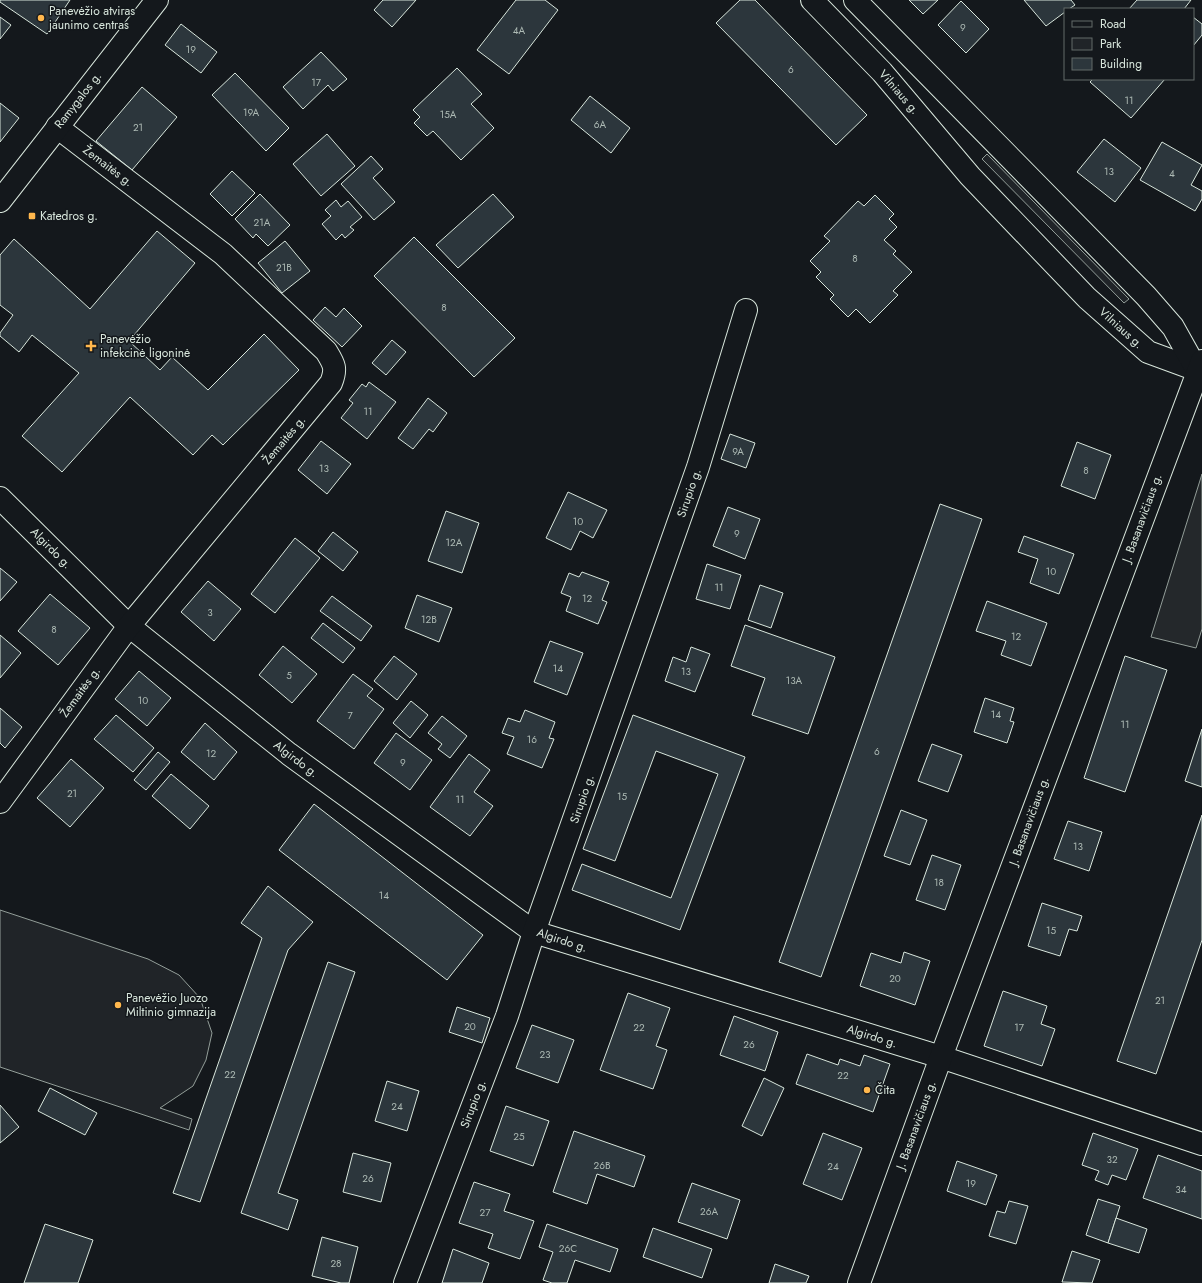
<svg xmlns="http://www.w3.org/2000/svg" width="1202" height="1283" font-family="Jost,sans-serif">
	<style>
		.green { fill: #202428; stroke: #939e99 }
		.parking { fill: #24282b; stroke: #939e99 }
		.building { fill: #2c363c; stroke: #d8e6dc }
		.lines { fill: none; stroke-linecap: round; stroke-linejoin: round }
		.minor-casing { stroke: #d8e6dc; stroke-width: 24 }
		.secondary-casing { stroke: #d8e6dc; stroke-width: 24 }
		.trunk-casing { stroke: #d8e6dc; stroke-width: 24 }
		.minor { stroke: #14181c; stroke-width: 22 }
		.secondary { stroke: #14181c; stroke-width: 22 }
		.trunk { stroke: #14181c; stroke-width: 22 }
		.poi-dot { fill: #ffb74d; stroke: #14181c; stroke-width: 1.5 }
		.labels { text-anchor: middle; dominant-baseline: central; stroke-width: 3; stroke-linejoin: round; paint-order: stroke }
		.number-label { font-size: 10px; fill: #adbab4 }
		.poi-label { font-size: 12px; fill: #d8e6dc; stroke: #14181c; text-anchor: start }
		.street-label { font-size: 12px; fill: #d8e6dc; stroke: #14181c }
	</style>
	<rect width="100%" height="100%" fill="#14181c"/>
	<!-- green -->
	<g class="green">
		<path d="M987,154L1129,299L1124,303L982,159Z"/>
		<path d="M0,910L148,959L179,975L200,998L212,1033L206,1060L193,1086L160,1108L192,1119L189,1130L0,1067Z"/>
	</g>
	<!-- parking -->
	<path class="parking" d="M1202,474V629L1196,648L1151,637Z"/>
	<!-- building -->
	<g class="building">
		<path d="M0,0H70L47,34L0,2Z"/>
		<path d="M383,0H416L392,27L374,10Z"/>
		<path d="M516,0H545L558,10L509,74L477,50Z"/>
		<path d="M740,0H755L867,115L836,145L716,23Z"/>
		<path d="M909,0H938L923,14Z"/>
		<path d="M1024,0H1071L1075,5L1069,9H1065V12L1046,26Z"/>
		<path d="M1137,0H1191L1184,9H1129Z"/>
		<path d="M961,1L989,29L966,53L938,25Z"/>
		<path d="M0,17L11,25L0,39Z"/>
		<path d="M1193,17L1202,24V35L1193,46Z"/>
		<path d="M181,24L217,52L201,73L165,45Z"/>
		<path d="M321,52L347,79L333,91L328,85L303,109L283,87Z"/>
		<path d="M457,68L482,94L471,104L494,128L461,160L433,131L427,136L414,123L420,117L413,110Z"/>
		<path d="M235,73L289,128L266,151L212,95Z"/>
		<path d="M1093,79H1165L1131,118L1090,82Z"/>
		<path d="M142,87L177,117L132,170L96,141Z"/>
		<path d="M590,96L630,128L611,153L571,120Z"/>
		<path d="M0,103L19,118L0,142Z"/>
		<path d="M327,134L355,166L321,196L293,164Z"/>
		<path d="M1104,139L1141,168L1115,202L1077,172Z"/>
		<path d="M1162,142L1202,165L1191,185L1202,191V199L1195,211L1140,180Z"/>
		<path d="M371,156L383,169L373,178L395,202L374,220L341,184Z"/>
		<path d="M232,171L255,193L232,216L210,194Z"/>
		<path d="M260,194L290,225L268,246L256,234L253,238L235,219Z"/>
		<path d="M493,194L514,217L458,268L436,245Z"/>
		<path d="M875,195L894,214L889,219L897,227L884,240L896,251L893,254L912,272L893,291L898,295L870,323L856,309L848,317L830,299L834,295L816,277L821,272L810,261L830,241L824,236L858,201L864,206Z"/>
		<path d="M336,200L341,207L348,201L362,217L350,227L354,230L345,238L342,234L336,240L322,224L331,216L325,210Z"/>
		<path d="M157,231L195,263L129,341L160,370L172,357L208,390L264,334L299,370L223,445L212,435L193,455L130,397L62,472L22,436L79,373L32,335L19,352L0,336V333L13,315L0,305V255L14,239L90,309Z"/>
		<path d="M414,237L515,338L474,377L374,276Z"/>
		<path d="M285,241L310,271L282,293L258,263Z"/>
		<path d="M325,307L336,317L344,308L362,326L342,347L313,320Z"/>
		<path d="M392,340L406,352L386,375L372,363Z"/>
		<path d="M369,382L396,402L367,439L341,418L353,403L349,400L362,384L366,387Z"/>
		<path d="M428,398L447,413L433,432L429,429L413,449L398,438Z"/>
		<path d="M730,434L755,443L746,468L721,459Z"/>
		<path d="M321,441L351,464L327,494L298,470Z"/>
		<path d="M1077,442L1111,455L1095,499L1061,486Z"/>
		<path d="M568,492L607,510L593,538L580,531L571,550L546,538Z"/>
		<path d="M940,504L982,519L821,977L779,962Z"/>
		<path d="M728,507L760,519L745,559L713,546Z"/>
		<path d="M446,511L479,523L462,573L428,561Z"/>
		<path d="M333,532L358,552L343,571L318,551Z"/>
		<path d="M1024,536L1074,554L1059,594L1030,583L1038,559L1018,552Z"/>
		<path d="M295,538L320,558L275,613L251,594Z"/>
		<path d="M707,564L741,575L730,609L696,599Z"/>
		<path d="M0,568L17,582L0,601Z"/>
		<path d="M582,572L609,582L602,600L607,602L598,624L566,611L571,597L561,593L569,573L579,577Z"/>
		<path d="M208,581L241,609L214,641L181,612Z"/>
		<path d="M760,585L783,593L771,628L748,620Z"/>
		<path d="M50,594L90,628L58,665L18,631Z"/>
		<path d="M417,595L452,608L439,642L405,628Z"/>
		<path d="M332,596L372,626L361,641L320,611Z"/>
		<path d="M987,601L1047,623L1031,666L1001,655L1006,641L976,631Z"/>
		<path d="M323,623L355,648L343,663L311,638Z"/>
		<path d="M745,625L835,657L808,734L752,715L765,678L731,666Z"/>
		<path d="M0,635L21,653L0,678Z"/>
		<path d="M550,641L583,653L567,695L534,682Z"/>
		<path d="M283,646L317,674L292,703L259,675Z"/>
		<path d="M691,647L710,654L695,692L665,681L673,657L686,662Z"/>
		<path d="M394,656L417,674L397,700L374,681Z"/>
		<path d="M1125,656L1167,670L1125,792L1084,778Z"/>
		<path d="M139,671L171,698L147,726L115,699Z"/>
		<path d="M353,674L373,689L367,696L384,709L354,749L317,721Z"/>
		<path d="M985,698L1014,708L1010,721L1014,722L1007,743L974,732Z"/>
		<path d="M411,701L428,715L410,738L393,723Z"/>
		<path d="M0,708L22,727L5,748L0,743Z"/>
		<path d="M525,710L555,722L549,738L554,739L542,768L507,754L514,737L502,733L508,718L520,722Z"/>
		<path d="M116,715L154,748L133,772L94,739Z"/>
		<path d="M633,715L745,757L680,930L572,890L582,864L671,898L718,774L656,751L615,861L583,849Z"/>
		<path d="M442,716L467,736L450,758L438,749L442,744L428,733Z"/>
		<path d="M205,723L237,752L214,780L181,752Z"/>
		<path d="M1202,729V787L1185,781Z"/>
		<path d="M396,733L432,760L410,790L374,763Z"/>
		<path d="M932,744L962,755L948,792L918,781Z"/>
		<path d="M158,752L170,762L146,790L134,780Z"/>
		<path d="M469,754L490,770L474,792L493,806L470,836L430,807Z"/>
		<path d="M71,759L104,788L70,827L37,798Z"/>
		<path d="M171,774L209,806L190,829L152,796Z"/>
		<path d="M314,804L483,935L447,980L279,850Z"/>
		<path d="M901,810L927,820L910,865L884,856Z"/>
		<path d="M1202,815V940L1156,1074L1117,1061Z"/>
		<path d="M1068,821L1102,832L1089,871L1054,859Z"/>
		<path d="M932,855L961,865L945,910L916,900Z"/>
		<path d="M268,886L313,922L288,950L200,1202L173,1193L262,938L241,923Z"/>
		<path d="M1042,903L1082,916L1077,931L1069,929L1060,956L1028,946Z"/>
		<path d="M904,952L930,961L915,1005L860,986L871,953L901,963Z"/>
		<path d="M328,962L355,972L278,1193L298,1200L288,1230L241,1213Z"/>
		<path d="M1003,991L1047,1006L1041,1024L1055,1029L1042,1066L984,1046Z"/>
		<path d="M628,993L670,1008L656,1046L667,1050L653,1089L600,1070Z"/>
		<path d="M457,1007L490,1018L482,1043L449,1032Z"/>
		<path d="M734,1016L778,1032L765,1071L720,1055Z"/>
		<path d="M532,1025L574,1040L558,1083L516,1068Z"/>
		<path d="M807,1054L838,1065L840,1059L860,1066L864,1055L890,1064L873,1112L796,1084Z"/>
		<path d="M764,1078L784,1088L762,1136L742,1126Z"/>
		<path d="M387,1081L419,1091L407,1131L375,1121Z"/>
		<path d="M50,1088L97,1113L85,1135L38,1111Z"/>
		<path d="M0,1105L19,1127L0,1143Z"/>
		<path d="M506,1106L549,1121L533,1166L490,1151Z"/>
		<path d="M574,1131L645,1156L634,1187L597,1174L587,1204L553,1192Z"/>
		<path d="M823,1133L862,1148L842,1200L803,1184Z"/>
		<path d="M1093,1133L1138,1149L1126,1180L1112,1175L1108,1185L1095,1180L1099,1171L1082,1165Z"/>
		<path d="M353,1153L391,1163L381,1202L343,1192Z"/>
		<path d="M1158,1155L1202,1171V1219L1143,1198Z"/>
		<path d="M957,1161L997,1175L986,1205L947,1191Z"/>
		<path d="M474,1182L510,1194L504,1211L534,1221L520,1259L488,1248L493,1234L459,1223Z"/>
		<path d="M692,1183L740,1200L727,1239L678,1222Z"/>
		<path d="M1098,1199L1120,1206L1108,1243L1086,1235Z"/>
		<path d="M1009,1201L1028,1206L1016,1244L989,1236L997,1211L1005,1213Z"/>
		<path d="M1116,1218L1147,1229L1139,1253L1108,1243Z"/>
		<path d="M45,1224L93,1240L78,1283H24Z"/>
		<path d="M547,1224L618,1249L610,1272L575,1260L567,1283H552L543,1280L553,1252L539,1247Z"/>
		<path d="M653,1228L712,1249L702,1278L643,1257Z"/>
		<path d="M322,1237L358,1247L349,1283H341L312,1276Z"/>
		<path d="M453,1249L489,1263L482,1283H442Z"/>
		<path d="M1072,1251L1100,1260L1092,1283L1062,1282Z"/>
		<path d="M775,1264L809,1276L806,1283H769Z"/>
	</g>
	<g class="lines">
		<defs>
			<g id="minor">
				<path d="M0,498L129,626L289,754L534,932L941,1057L1202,1144"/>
				<path d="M0,802L129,626L331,383C337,368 334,364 326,351L223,254L57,127"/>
				<path d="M405,1283L507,1016L534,932L698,467L746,310"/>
			</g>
			<path id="secondary" d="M0,201L157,0"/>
			<g id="trunk">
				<path d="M812,0L882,72L970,176L1087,298L1148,352L1197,370"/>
				<path d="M855,0L1146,296L1173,327L1197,370"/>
				<path d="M859,1283L941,1057L1202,361"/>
			</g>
		</defs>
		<!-- minor casing -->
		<use href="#minor" class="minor-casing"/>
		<!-- secondary casing -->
		<use href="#secondary" class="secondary-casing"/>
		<!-- trunk casing -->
		<use href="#trunk" class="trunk-casing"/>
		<!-- minor -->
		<use href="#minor" class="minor"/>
		<!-- secondary -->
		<use href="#secondary" class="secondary"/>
		<!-- trunk -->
		<use href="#trunk" class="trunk"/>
	</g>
	<!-- markers -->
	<g class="poi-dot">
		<circle cx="41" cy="18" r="4"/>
		<rect x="28" y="212" width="8" height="8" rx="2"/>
		<path d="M89 340h4v4h4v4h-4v4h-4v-4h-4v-4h4z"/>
		<circle cx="118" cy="1005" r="4"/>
		<circle cx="867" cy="1090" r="4"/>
	</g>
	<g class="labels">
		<!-- number labels -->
		<g class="number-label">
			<text x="963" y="27">9</text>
			<text x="519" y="30">4A</text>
			<text x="191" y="49">19</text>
			<text x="791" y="69">6</text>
			<text x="316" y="82">17</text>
			<text x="1129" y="100">11</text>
			<text x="251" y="112">19A</text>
			<text x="448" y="114">15A</text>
			<text x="600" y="124">6A</text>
			<text x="138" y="127">21</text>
			<text x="1109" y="171">13</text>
			<text x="1172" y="173">4</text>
			<text x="262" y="222">21A</text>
			<text x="855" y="258">8</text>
			<text x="284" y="267">21B</text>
			<text x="444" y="307">8</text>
			<text x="368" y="411">11</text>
			<text x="738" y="451">9A</text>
			<text x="324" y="468">13</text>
			<text x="1086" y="470">8</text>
			<text x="578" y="521">10</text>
			<text x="737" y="533">9</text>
			<text x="454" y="542">12A</text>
			<text x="1051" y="571">10</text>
			<text x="719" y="587">11</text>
			<text x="587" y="598">12</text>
			<text x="210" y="612">3</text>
			<text x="429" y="619">12B</text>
			<text x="54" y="629">8</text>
			<text x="1016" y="636">12</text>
			<text x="558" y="668">14</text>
			<text x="686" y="671">13</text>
			<text x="289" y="675">5</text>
			<text x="794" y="680">13A</text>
			<text x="143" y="700">10</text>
			<text x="996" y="714">14</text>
			<text x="350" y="715">7</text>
			<text x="1125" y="724">11</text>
			<text x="532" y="739">16</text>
			<text x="877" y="751">6</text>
			<text x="211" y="753">12</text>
			<text x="403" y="762">9</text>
			<text x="72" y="793">21</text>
			<text x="622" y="796">15</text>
			<text x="460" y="799">11</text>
			<text x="1078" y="846">13</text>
			<text x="939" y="882">18</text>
			<text x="384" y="895">14</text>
			<text x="1051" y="930">15</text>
			<text x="895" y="978">20</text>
			<text x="1160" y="1000">21</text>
			<text x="470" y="1026">20</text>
			<text x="639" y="1027">22</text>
			<text x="1019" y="1027">17</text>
			<text x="749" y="1044">26</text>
			<text x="545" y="1054">23</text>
			<text x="230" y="1074">22</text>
			<text x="843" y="1075">22</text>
			<text x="397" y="1106">24</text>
			<text x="519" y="1136">25</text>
			<text x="1112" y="1159">32</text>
			<text x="602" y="1165">26B</text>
			<text x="833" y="1166">24</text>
			<text x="368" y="1178">26</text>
			<text x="971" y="1183">19</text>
			<text x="1181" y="1189">34</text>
			<text x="709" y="1211">26A</text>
			<text x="485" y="1212">27</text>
			<text x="568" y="1248">26C</text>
			<text x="336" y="1263">28</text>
		</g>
		<!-- poi labels -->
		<g class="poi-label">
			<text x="49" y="11">Panevėžio atviras<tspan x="49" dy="14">jaunimo centras</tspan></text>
			<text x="40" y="216">Katedros g.</text>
			<text x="100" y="339">Panevėžio<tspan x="100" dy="14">infekcinė ligoninė</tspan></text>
			<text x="126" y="998">Panevėžio Juozo<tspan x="126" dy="14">Miltinio gimnazija</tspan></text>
			<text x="875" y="1090">Čita</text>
		</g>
		<!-- street labels -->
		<g class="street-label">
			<text transform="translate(899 92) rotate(49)">Vilniaus g.</text>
			<text transform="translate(78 100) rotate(-52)">Ramygalos g.</text>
			<text transform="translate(108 166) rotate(37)">Žemaitės g.</text>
			<text transform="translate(1121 328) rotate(42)">Vilniaus g.</text>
			<text transform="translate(284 440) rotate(-50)">Žemaitės g.</text>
			<text transform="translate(689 493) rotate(-71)">Sirupio g.</text>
			<text transform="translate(1142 518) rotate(-70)">J. Basanavičiaus g.</text>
			<text transform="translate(51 548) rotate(45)">Algirdo g.</text>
			<text transform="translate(80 692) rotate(-54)">Žemaitės g.</text>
			<text transform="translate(296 759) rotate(37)">Algirdo g.</text>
			<text transform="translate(582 799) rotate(-71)">Sirupio g.</text>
			<text transform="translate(1029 821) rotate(-70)">J. Basanavičiaus g.</text>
			<text transform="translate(562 940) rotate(18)">Algirdo g.</text>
			<text transform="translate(872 1036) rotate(17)">Algirdo g.</text>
			<text transform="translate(473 1104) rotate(-69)">Sirupio g.</text>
			<text transform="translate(916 1125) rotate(-70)">J. Basanavičiaus g.</text>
		</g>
	</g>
	<!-- legend -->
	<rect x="1064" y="8" width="130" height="72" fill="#14181c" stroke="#626a69"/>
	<rect x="1072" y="21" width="20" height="6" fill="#14181c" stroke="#626a69"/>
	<text x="1100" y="28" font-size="12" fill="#d8e6dc">Road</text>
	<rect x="1072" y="38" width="20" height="12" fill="#202428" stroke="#626a69"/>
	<text x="1100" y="48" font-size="12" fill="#d8e6dc">Park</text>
	<rect x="1072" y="58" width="20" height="12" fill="#2c363c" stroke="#626a69"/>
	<text x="1100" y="68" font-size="12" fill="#d8e6dc">Building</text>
</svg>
